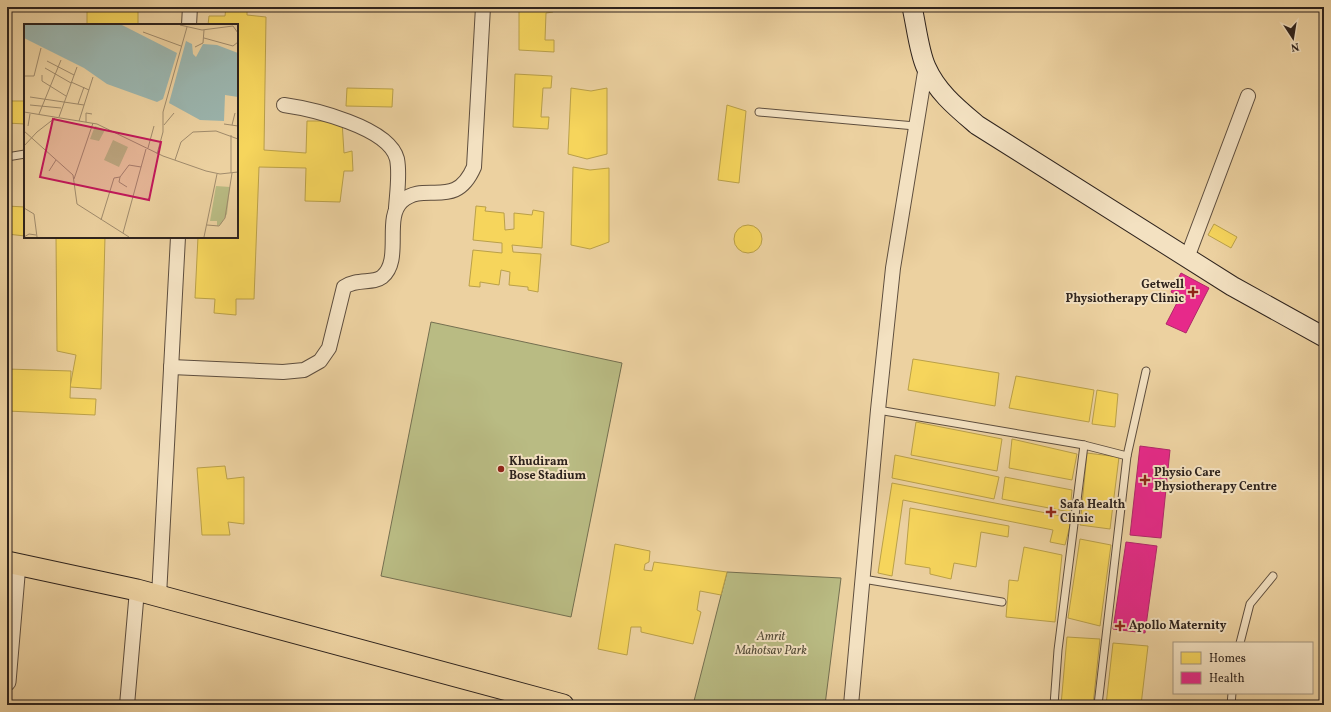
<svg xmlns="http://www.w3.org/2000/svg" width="1331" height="712" font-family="Vollkorn,serif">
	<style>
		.green { fill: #b9bb83; stroke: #746f50 }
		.homes { fill: #f6d55c; stroke: #baa049 }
		.health { fill: #e7298a; stroke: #b02769 }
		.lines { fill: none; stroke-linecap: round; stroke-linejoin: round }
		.service-casing { stroke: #5e4e3e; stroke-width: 9 }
		.minor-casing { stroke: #5e4e3e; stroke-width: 16 }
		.tertiary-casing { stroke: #5e4e3e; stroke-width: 19 }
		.secondary-casing { stroke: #2e231d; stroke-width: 21 }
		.primary-casing { stroke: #2e231d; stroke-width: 23 }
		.service { stroke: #f3e1c1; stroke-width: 7 }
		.minor { stroke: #f3e1c1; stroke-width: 14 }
		.tertiary { stroke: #f3e1c1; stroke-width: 17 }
		.secondary { stroke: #f3e1c1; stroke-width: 19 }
		.primary { stroke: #ecd1a0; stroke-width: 21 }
		.poi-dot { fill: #8f2418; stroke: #f3e1c1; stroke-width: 1.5 }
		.labels { text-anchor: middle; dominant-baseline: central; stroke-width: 4; stroke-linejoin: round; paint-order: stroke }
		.poi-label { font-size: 12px; font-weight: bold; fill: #2e231d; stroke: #f3e1c1; text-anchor: start }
		.park-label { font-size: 12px; font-style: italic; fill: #514936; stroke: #f3e1c1 }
		.inset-road { fill: none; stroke: #a08b6c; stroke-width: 1 }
		.view { fill: #c2185b; fill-opacity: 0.15; stroke: #c2185b; stroke-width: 2 }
		.inset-edge { fill: none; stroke: #2e231d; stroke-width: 2 }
	</style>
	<rect width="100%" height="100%" fill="#ecd1a0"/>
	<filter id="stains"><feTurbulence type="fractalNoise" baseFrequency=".005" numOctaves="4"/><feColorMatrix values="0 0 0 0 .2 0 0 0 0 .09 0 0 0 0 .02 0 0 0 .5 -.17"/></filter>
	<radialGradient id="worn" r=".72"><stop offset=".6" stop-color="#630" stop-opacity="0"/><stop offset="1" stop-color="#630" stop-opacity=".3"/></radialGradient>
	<!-- green -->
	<g class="green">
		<path d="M431,322L622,363L571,617L381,576Z"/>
		<path d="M727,572L841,578L825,705H693Z"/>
	</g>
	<!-- homes -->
	<g class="homes">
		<rect x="87" y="7" width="51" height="18"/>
		<path d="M226,7H247V15L266,17L264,150L306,153L307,121H342L344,153L352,151L353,171H344L340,202L305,201L306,168L259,167L254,299H236V315L214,313L215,299L195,298L198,237H237V25H208L209,16H225Z"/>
		<path d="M519,7H554L553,12L546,13L545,40H554V52L519,50Z"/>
		<path d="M515,74L552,76L551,88H543L541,117H549L548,129L513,127Z"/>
		<path d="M347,88L393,89L392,107L346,106Z"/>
		<path d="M571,88L591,91L607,88V154L587,159L568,154Z"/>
		<path d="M7,101H25V124L7,123Z"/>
		<path d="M727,105L746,111L739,183L718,180Z"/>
		<path d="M573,167L590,170L609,168V242L590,249L571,245Z"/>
		<path d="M7,206L25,207V236L7,234Z"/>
		<path d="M476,206L486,207L485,211L504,213L505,230L514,229V213L532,215L533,210L544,212L542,248L512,245L513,252L541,254L538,292L528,290V287L509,285L510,272L501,270L499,285L480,282V287L469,286L473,250L502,253V243L473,240Z"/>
		<path d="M1214,224L1237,237L1231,248L1208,235Z"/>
		<circle cx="748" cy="239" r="14"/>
		<path d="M56,237H105L101,389L70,387L76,355L57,351Z"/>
		<path d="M913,359L999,373L995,406L908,390Z"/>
		<path d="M7,369L71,371L70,398L96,399L95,415L7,411Z"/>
		<path d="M1016,376L1094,390L1089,422L1009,408Z"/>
		<path d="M1097,390L1118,394L1115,427L1092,424Z"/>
		<path d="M916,422L1002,439L997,471L911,455Z"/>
		<path d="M1012,439L1077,454L1072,480L1009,468Z"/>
		<path d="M1087,453L1119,457L1110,529L1080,525Z"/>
		<path d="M895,455L999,477L994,499L892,478Z"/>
		<path d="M225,466L227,479L244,477V524L228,522L230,535H202L197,468Z"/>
		<path d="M1005,477L1072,490L1070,512L1002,499Z"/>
		<path d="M892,483L1072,518L1065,545L1050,542L1053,530L903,500L892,576L878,573Z"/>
		<path d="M910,508L1009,526L1008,537L981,532L976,567L954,563L951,579L930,574V568L905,564Z"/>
		<path d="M1080,539L1111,545L1100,626L1068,618Z"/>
		<path d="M615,544L650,551L649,562L645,564L644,570L652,571L654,562L727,572L721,595L700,591L697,610L701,612L693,644L641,632V627H631L627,655L598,649Z"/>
		<path d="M1024,547L1062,555L1055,622L1006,617L1009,580L1018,581Z"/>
		<path d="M1067,637L1100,639L1093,705H1061Z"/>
		<path d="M1113,643L1148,646L1141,705H1106Z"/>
	</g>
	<!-- health -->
	<g class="health">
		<path d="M1181,273L1209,288L1186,333L1166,324L1180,297L1171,292Z"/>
		<path d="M1140,446L1170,450L1161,538L1130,535Z"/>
		<path d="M1126,542L1157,546L1145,633L1113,629Z"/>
	</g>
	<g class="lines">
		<defs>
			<g id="service">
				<path d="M759,112L915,126"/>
				<path d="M7,157L25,154"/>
				<path d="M878,410L1084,445L1127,456"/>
				<path d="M863,579L1002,602"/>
				<path d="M1240,643L1250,604L1273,576"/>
				<path d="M1054,705L1058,650L1084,445"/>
				<path d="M1098,705L1127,456L1146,371"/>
				<path d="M1231,705L1232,693"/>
			</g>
			<g id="minor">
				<path d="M189,25L190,7"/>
				<path d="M284,105C312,109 389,127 397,159C400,174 397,193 396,208"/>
				<path d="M1187,258L1248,96"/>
				<path d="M171,367L283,372L304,370L320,361L329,348L344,287C357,278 373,284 382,277C403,260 383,218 402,201C426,180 455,211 474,167L483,7"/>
				<path d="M159,596L178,237"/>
				<path d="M127,705L137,590"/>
				<path d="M851,705L878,410L893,268L926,66"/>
			</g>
			<path id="tertiary" d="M7,682L17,564"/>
			<path id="secondary" d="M912,7C916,24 919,52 926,67C937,92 957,108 977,125L1232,286L1324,337"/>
			<path id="primary" d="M7,562L137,590L563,705"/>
		</defs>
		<!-- service casing -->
		<use href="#service" class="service-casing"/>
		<!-- minor casing -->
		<use href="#minor" class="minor-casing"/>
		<!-- tertiary casing -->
		<use href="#tertiary" class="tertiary-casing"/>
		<!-- secondary casing -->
		<use href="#secondary" class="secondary-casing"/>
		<!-- primary casing -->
		<use href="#primary" class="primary-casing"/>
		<!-- service -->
		<use href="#service" class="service"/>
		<!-- minor -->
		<use href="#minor" class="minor"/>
		<!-- tertiary -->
		<use href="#tertiary" class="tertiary"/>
		<!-- secondary -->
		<use href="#secondary" class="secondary"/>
		<!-- primary -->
		<use href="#primary" class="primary"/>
	</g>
	<!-- markers -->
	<g class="poi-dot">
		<path d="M1191 286h4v4h4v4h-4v4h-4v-4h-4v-4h4z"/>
		<circle cx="501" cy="469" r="4"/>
		<path d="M1143 474h4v4h4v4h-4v4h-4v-4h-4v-4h4z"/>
		<path d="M1049 506h4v4h4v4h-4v4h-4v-4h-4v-4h4z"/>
		<path d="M1118 620h4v4h4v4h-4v4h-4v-4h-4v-4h4z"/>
	</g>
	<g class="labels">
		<!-- poi labels -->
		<g class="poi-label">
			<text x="1184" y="285" text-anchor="end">Getwell<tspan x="1184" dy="14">Physiotherapy Clinic</tspan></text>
			<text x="509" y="462">Khudiram<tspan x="509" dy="14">Bose Stadium</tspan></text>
			<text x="1154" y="473">Physio Care<tspan x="1154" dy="14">Physiotherapy Centre</tspan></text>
			<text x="1060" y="505">Safa Health<tspan x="1060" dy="14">Clinic</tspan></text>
			<text x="1129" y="626">Apollo Maternity</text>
		</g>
		<!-- park labels -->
		<g class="park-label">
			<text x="771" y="637">Amrit<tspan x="771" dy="14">Mahotsav Park</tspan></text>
		</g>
	</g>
	<!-- overview -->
	<g transform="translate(24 24)">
		<rect width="214" height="214" fill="#ecd1a0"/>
		<path d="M71,102L81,106L75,117L66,115ZM89,116L104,123L95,143L80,136ZM192,162L206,163L203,190L197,200L193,202V197H186Z" fill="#b9bb83"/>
		<path d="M0,1H98L153,29L139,75L133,78L83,60L60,44L0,14ZM162,17L168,20L169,30L172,33L179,20L193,21L214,29V73L201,71L200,97L176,96L145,79Z" fill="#9bb5ae"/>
		<path class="inset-road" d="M156,1L178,6L209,2L214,9M119,8L157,22M180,14L209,22L214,18M171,23L179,19L180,6M23,37L50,51M21,44L47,59M18,51V57L42,72M0,52H10L17,24M47,58L65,66M6,73L60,81M54,80L60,63M6,81L37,84M0,88L73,100L139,132L182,147L196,150L214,148M15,90L37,36M35,93L53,43M55,97L69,53M62,98V89L68,90M200,100L214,102M140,101L150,89M208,101L211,89M4,102L6,90M0,107L49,151L53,180L105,213M207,111V149M0,122L13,108L31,94M124,124L130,102M133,130L139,108V88L163,3M151,136L157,118L169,108L192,107L214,115M25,147L32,136M96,153L95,158L103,163M50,155L69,99M0,184L10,190L13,213M77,196L90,154L96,153L105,141L117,143M183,201L195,202L201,194L208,149M99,209L122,125M0,213L5,210L12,211M180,213L193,150"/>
		<path class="view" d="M29,95L137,118L125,176L16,153Z"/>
		<rect width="214" height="214" class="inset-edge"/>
	</g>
	<!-- margin -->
	<rect width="1331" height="712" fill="none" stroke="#ecd1a0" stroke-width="24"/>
	<rect x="8" y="8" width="1315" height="696" fill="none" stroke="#2e231d" stroke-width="2"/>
	<rect x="12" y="12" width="1307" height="688" fill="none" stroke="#2e231d"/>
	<!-- legend -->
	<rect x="1173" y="642" width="140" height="52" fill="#f3e1c1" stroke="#a4957f"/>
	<rect x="1181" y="652" width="20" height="12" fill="#f6d55c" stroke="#a4957f"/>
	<text x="1209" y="662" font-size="12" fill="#2e231d">Homes</text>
	<rect x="1181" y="672" width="20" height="12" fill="#e7298a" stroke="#a4957f"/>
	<text x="1209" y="682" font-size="12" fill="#2e231d">Health</text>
	<!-- north arrow -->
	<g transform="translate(1293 38) rotate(168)" stroke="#f3e1c1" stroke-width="3" paint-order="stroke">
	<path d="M0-3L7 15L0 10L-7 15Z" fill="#2e231d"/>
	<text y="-6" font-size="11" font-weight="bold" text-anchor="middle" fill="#2e231d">N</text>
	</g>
	<rect width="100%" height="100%" filter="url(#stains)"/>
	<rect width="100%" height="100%" fill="url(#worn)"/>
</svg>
